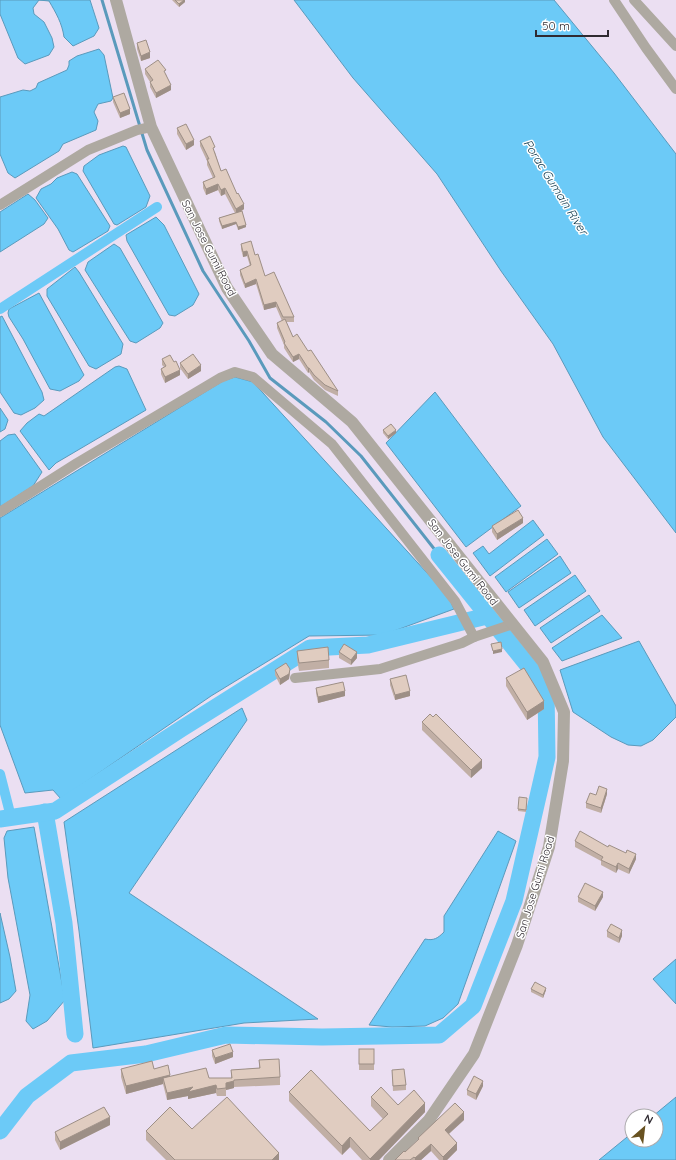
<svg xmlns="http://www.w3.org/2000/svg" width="676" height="1160" font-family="Quicksand,sans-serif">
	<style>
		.water { fill: #6ccaf7; stroke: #5a9abc }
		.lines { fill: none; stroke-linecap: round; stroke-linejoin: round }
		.stream { stroke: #5a9abc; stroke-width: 3 }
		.canal { stroke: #6ccaf7; stroke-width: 10 }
		.river { stroke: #6ccaf7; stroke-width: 17 }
		.minor { stroke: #aea9a1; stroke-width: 10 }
		.tertiary { stroke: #aea9a1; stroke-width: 12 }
		.wall { fill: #c1afa5 }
		.shaded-wall { fill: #9d8f86 }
		.building { fill: #e0ccc0; stroke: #9d8f86 }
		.labels { text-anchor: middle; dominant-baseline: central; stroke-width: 3; stroke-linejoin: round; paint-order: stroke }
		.street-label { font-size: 11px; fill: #2f2a31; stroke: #fff }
		.water-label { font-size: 12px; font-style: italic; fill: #073245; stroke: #fff }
	</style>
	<rect width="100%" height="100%" fill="#ebdff2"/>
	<!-- water -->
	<g class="water">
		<path d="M0,0H90L99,28L94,36L73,46L64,37C62,23 56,13 49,1L39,0L33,8L34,14L44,22L52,38L54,47L49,55L25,64L18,58L0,14Z"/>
		<path d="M294,0H554L614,73L676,154V533L603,437L553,344L501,271L437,174L353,78Z"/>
		<path d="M99,49L104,55L113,98L111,101L98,104L94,112L98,121L96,130L63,144L59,151L15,178L8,173L0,154V97L23,90L30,91L36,88L38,83L67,70L69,65V61L77,56Z"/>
		<path d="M123,146L126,147L150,196L146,207L117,225L114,224L83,171L84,166L99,155Z"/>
		<path d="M72,172L77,174L110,226L108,231L73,252L69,250L58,229L36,198L41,189L51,184L57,178Z"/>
		<path d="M28,194L35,200L48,218L44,224L0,252V212Z"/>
		<path d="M156,217L164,225L199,294L193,305L175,316L169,315L127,241L126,235Z"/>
		<path d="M114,244L120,248L163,323L160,328L136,343L130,341L85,270L88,262Z"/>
		<path d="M75,267L79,272L123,344L121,354L96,369L89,366L47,296V289Z"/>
		<path d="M39,293L84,375L79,381L60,391L50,389L23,339L9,317L8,313L9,309Z"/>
		<path d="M2,316L42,392L44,400L35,408L21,415L14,413L0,392V317Z"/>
		<path d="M119,366L127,369L146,410L56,463L49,470L20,431L27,423L39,414L44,416L115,367Z"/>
		<path d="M235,377L253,382L448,596L454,609L383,635L309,636L211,696L61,799L53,790L25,793L0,725V518L223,381Z"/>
		<path d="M435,392L521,506L466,547L386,443Z"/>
		<path d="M0,408L8,420L5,429L0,432Z"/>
		<path d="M15,434L42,472L33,486L0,507V441L8,435Z"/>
		<path d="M533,520L544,535L490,576L473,553L483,546L489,554Z"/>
		<path d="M547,539L558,554L506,592L495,577Z"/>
		<path d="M560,556L571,573L519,608L508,592Z"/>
		<path d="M575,575L586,591L535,626L524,610Z"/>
		<path d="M589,595L600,611L551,643L540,628Z"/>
		<path d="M602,615L622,638L562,661L552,648Z"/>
		<path d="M639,641L676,706V717L653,740L641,746L628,745L611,737L573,712L560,670Z"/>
		<path d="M242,708L247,720L129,893L318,1019L244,1023L93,1048L79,931L64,822Z"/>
		<path d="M34,827L65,1000L47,1021L33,1029L26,1021L30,995L8,878L4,838L7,831Z"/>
		<path d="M498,831L516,841L458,1004L443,1018L425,1026L392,1027L369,1025L425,939C434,941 438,938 444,932V916Z"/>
		<path d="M0,913L10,957L16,991L9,999L0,1003Z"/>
		<path d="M676,959V1004L653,979Z"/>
		<path d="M676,1097V1160H599L632,1133V1140H656V1116H653Z"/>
	</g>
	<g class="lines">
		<!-- stream -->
		<path class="stream" d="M102,0L147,150L203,271L249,341L270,378L326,422L361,456L439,555"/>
		<!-- canal -->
		<g class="canal">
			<path d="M0,309L157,207"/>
			<path d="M0,774L11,817"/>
		</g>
		<!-- river -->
		<g class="river">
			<path d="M45,812L64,923L75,1034"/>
			<path d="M0,819L55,811L181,729L310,648L368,645L487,616"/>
			<path d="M0,1131L27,1096L71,1063L146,1054L226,1035L322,1037L439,1035L473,1006L514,901L547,757L546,688L439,555"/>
		</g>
		<!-- minor -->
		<g class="minor">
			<path d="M614,0L646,48L676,89"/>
			<path d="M634,0L676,46"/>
			<path d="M0,205L88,150L137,130L151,127"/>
			<path d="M0,512L77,463L220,378L235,372L253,377L332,444L455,601L474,637"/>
			<path d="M295,678L380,669L462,643L474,637L513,624"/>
		</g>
		<!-- tertiary -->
		<path class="tertiary" d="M116,0L151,127L227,288L272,354L352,422L543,662L564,712L563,761L549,847L517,945L474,1054L429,1120L389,1160"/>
	</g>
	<!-- wall -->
	<g class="wall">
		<path d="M172,0H185V2L179,7Z"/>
		<path d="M137,43L150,58L141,61L137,49Z"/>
		<path d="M145,69L166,74L171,90L156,98L150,87V82L145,74Z"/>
		<path d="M113,97L130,114L120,118L113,102Z"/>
		<path d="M177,128L194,145L186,150L177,134Z"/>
		<path d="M200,141L215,152L221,171L244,209L242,211L246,227L238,230L236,224L222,229L219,221V218L235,213L225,194L221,196L218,190L206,195L203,188V182L213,178L207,165V161L200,146Z"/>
		<path d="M241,244L255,255L265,276L294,317V322H286L293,337L308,351L338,391V396L325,390L314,380L309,372L308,373L299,359L293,362L284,348V345L277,328V323L282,321L276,307L264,310L256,284L245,288L240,275V270L250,266L247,256L243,257L241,249Z"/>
		<path d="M162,359L180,375L165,383L161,374V369L164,367L162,365Z"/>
		<path d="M180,363L201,371L188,379L180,368Z"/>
		<path d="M383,430L396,433L388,439L383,433Z"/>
		<path d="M523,523L497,540L492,532V526Z"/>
		<path d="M297,651L329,660V668L299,671L297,659Z"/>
		<path d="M339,652L357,658L351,665L339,658Z"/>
		<path d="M275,670L290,674L289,679L280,685L275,675Z"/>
		<path d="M506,678L544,709L527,720L506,686Z"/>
		<path d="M390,679L410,696L395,700L390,685Z"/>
		<path d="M316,688L345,696L318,703L316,693Z"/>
		<path d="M422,722L482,768L471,778L422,730Z"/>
		<path d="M607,794L601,813L586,808V803L596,795Z"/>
		<path d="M527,798L526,812L518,811V809Z"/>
		<path d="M575,841L608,847L636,859L629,874L618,869L616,873L601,865V861L575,847Z"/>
		<path d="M578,897H603L595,911L578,902Z"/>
		<path d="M607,931L622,936L619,943L607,937Z"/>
		<path d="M531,989L546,990L543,998L531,992Z"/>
		<rect x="359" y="1049" width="15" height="21"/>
		<path d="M212,1050L233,1057L215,1064L212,1056Z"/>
		<path d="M259,1060L280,1077V1085L234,1087V1088L226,1090V1096H217L216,1093L188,1099V1096L167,1100L163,1084L126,1094L121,1077V1069H154L170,1077L209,1078H231V1070L259,1068Z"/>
		<path d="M392,1070L406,1085V1090L393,1091Z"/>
		<path d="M483,1086L476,1100L467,1095V1090Z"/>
		<path d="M289,1092L370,1131L383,1119L371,1106V1097L398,1105L425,1112L379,1160H362L350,1147L342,1155L289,1101Z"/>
		<path d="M464,1120L449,1134L457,1150L447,1160H439L431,1151L421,1160H395L405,1152L418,1141V1138Z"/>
		<path d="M110,1125L60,1150L55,1140V1132Z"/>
		<path d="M192,1129L279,1160H166L146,1140V1131Z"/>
	</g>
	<!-- shaded-wall -->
	<g class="shaded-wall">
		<path d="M184,0H185V2L179,7V4Z"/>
		<path d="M150,52V58L141,61V56Z"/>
		<path d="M171,85V90L156,98V93Z"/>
		<path d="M130,109V114L120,118V113Z"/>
		<path d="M194,140V145L186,150V144Z"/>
		<path d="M218,184V190L206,195V189Z"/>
		<path d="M225,188V194L221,196V190Z"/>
		<path d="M244,204V209L236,214V209Z"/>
		<path d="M236,222V224L222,229V226Z"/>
		<path d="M246,225V227L238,230V227Z"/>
		<path d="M247,251V256L243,257V252Z"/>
		<path d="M256,279V284L245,288V284Z"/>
		<path d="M276,302V307L264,310V305Z"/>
		<path d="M299,354V359L293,362V357Z"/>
		<path d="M201,365V371L188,379V374Z"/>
		<path d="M308,368H309V372L308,373Z"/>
		<path d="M180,370V375L165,383V377Z"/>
		<path d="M396,430V433L388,439V436Z"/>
		<path d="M523,518V523L497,540V534Z"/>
		<path d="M502,649V652L493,654V651Z"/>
		<path d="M357,652V658L351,665V660Z"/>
		<path d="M290,669L289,679L280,685V679Z"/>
		<path d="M345,691V696L318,703V697Z"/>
		<path d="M410,691V696L395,700V695Z"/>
		<path d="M544,701V709L527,720V712Z"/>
		<path d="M482,760V768L471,778V770Z"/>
		<path d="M607,789V794L601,813V808Z"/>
		<path d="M636,854V859L629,874V869Z"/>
		<path d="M618,863V869L616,873V867Z"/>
		<path d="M603,892V897L595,911V906Z"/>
		<path d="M622,930V936L619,943V938Z"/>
		<path d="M546,988V990L543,998V995Z"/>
		<path d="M233,1052V1057L215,1064V1058Z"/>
		<path d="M170,1075V1082L163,1078V1084L126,1094V1086Z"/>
		<path d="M234,1081V1088L226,1090V1083Z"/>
		<path d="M483,1081V1086L476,1100V1094Z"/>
		<path d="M216,1085V1093L188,1099V1096L167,1100V1093L193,1087Z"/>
		<path d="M425,1103V1112L379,1160H370V1159Z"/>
		<path d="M464,1112V1120L445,1137V1130Z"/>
		<path d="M110,1117V1125L60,1150V1142Z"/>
		<path d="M350,1137V1147L342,1155V1146Z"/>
		<path d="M457,1143V1150L447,1160H443V1157Z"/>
		<path d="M431,1144V1151L421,1160H415V1158Z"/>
		<path d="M279,1153V1160H272Z"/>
	</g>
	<!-- building -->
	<g class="building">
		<path d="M175,0H184L179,4Z"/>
		<path d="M146,40L150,52L141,56L137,43Z"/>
		<path d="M158,60L166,70L164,71L171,85L156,93L150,82L153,80L145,69Z"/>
		<path d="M124,93L130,109L120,113L113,97Z"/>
		<path d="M186,124L194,140L186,144L177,128Z"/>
		<path d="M210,136L215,147L213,148L221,171L226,169L237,194L238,193L244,204L236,209L225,188L221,190L218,184L206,189L203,182L215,177L207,159H209L200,141Z"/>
		<path d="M242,211L246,225L238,227L236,222L222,226L219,218Z"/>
		<path d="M251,241L255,255L258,254L265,276L274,272L294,317H283L276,302L264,305L256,279L245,284L240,270L251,265L247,251L243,252L241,244Z"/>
		<path d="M285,319L293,337L297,334L308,351L311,350L338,391L325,385L314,375L309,368H308L299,354L293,357L284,343L285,342L277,323Z"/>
		<path d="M193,354L201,365L188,374L180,363Z"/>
		<path d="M170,355L174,362L176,361L180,370L165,377L161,369L166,366L162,359Z"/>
		<path d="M391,424L396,430L388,436L383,430Z"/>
		<path d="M518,510L523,518L497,534L492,526Z"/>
		<path d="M501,642L502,649L493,651L491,644Z"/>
		<path d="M344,644L357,652L351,660L339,652Z"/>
		<path d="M328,647L329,660L299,663L297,651Z"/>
		<path d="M286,663L290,669L289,674L280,679L275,670Z"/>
		<path d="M524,668L544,701L527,712L506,678Z"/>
		<path d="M406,675L410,691L395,695L390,679Z"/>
		<path d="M343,682L345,691L318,697L316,688Z"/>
		<path d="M430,714L433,717L436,714L482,760L471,770L422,722Z"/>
		<path d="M599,786L607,789L601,808L586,803L590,793L596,795Z"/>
		<path d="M519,797L527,798L526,810L518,809Z"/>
		<path d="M580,831L608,847L609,845L626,853L627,850L636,854L629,869L618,863L616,867L601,860L603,857L575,841Z"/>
		<path d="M585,883L603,892L595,906L578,897Z"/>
		<path d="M611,924L622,930L619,938L607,931Z"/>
		<path d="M535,982L546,988L543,995L531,989Z"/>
		<path d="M230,1044L233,1052L215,1058L212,1050Z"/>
		<rect x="359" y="1049" width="15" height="15"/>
		<path d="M279,1059L280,1077L234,1080V1081L226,1083V1088L217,1089L216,1085L188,1092L193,1087L167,1093L163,1078L206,1068L209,1078H232L231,1070L260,1068L259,1060Z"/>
		<path d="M152,1061L154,1069L168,1065L170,1075L126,1086L121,1069Z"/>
		<path d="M404,1069L406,1085L393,1086L392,1070Z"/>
		<path d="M311,1070L370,1131L388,1114L371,1097L381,1087L398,1105L414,1090L425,1103L370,1159L350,1137L342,1146L289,1092Z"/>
		<path d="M474,1076L483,1081L476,1094L467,1090Z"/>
		<path d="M227,1097L279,1153L272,1160H175L146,1131L170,1107L192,1129Z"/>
		<path d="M455,1103L464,1112L445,1130L457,1143L443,1157L431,1144L415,1158L414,1157L410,1160H395L404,1151L405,1152L419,1139L418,1138Z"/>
		<path d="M104,1107L110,1117L60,1142L55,1132Z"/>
	</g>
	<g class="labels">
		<!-- street labels -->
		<g class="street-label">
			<text transform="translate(209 248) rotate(63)">San Jose Gumi Road</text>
			<text transform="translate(463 562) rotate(52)">San Jose Gumi Road</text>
			<text transform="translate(535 887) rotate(-73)">San Jose Gumi Road</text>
		</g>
		<!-- water labels -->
		<g class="water-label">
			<text transform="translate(556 187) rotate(58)">Porac Gumain River</text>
		</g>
	</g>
	<!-- north arrow -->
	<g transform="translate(644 1128) rotate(28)"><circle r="19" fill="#ffffff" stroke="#acaaad"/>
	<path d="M0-3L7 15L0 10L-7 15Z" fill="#685221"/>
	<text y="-6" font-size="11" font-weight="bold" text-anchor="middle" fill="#2f2a31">N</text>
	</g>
	<!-- scale -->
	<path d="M536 30v6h72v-6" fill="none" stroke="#2f2a31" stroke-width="2"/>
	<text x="542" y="30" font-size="12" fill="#2f2a31" stroke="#ffffff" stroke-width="3" paint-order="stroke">50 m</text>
</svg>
